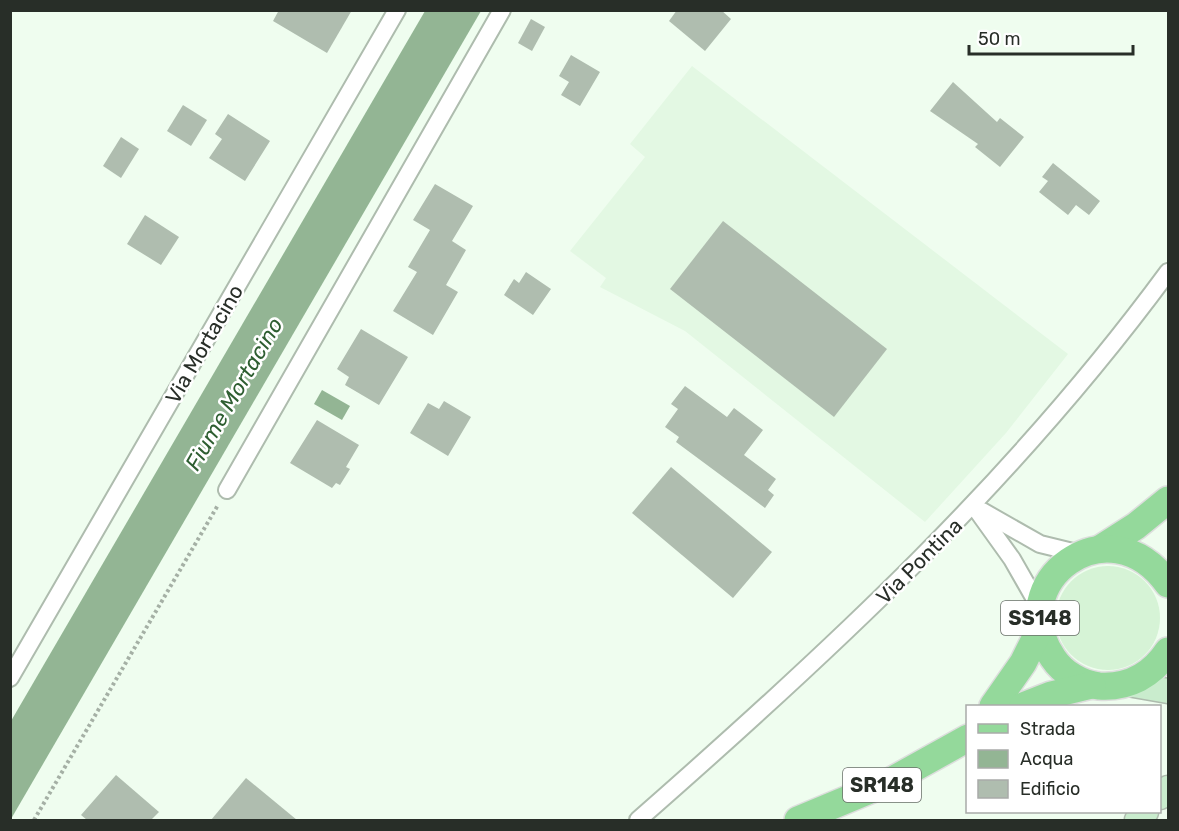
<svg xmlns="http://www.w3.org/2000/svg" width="1179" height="831" font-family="Rubik,sans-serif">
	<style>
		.built { fill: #e3f8e3 }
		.green { fill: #d6f3d6 }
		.water { fill: #93b594 }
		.building { fill: #afbdaf }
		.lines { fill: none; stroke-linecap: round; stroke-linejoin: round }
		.street-casing { stroke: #aebcae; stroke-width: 20 }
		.secondary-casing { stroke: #aebcae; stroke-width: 27 }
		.primary-casing { stroke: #dddedd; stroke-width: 30 }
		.path { stroke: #a5b0a5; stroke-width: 4; stroke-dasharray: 3 3; stroke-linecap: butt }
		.street { stroke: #fff; stroke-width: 16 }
		.secondary { stroke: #c9eccd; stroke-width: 24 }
		.primary { stroke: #94d99b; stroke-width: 27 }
		.labels { text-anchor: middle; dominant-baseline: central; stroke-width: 5; stroke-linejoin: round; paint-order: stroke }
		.shield { fill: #fff; stroke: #686d68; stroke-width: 1.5 }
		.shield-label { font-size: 20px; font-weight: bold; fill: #282e28 }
		.street-label { font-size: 21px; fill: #282e28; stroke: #fff }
		.water-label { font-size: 22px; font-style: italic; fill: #2e5e31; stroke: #fff }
	</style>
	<rect width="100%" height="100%" fill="#effdef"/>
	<!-- built -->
	<path class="built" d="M692,66L1068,354L1006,433L925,522L685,331L600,287L606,278L570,251L645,157L630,144Z"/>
	<!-- green -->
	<circle class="green" cx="1108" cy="618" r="52"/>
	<!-- water -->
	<g class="water">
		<path d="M425,11H481L11,819V721Z"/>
		<path d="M322,390L350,406L342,420L314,404Z"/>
	</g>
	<!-- building -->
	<g class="building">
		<path d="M279,10H352L327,53L273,21Z"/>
		<path d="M677,10H721L731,19L705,51L669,21Z"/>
		<path d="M531,19L545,27L532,51L518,43Z"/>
		<path d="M571,55L600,72L580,106L561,95L569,82L559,76Z"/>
		<path d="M953,82L997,122L1000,118L1024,137L1000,167L975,147L978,144L930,111Z"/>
		<path d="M183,105L207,120L191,146L167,131Z"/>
		<path d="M228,114L270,141L245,181L209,158L222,139L215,134Z"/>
		<path d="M121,137L139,149L121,178L103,166Z"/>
		<path d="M1053,163L1100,201L1089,215L1076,205L1068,215L1039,192L1048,181L1042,177Z"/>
		<path d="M435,184L473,206L452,241L466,250L446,285L458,292L433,335L393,311L417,272L408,267L430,230L413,220Z"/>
		<path d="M145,215L179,237L161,265L127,244Z"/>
		<path d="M723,221L887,349L834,417L670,289Z"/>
		<path d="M526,272L551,289L533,315L504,295L514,279L519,283Z"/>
		<path d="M361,329L408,357L379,405L345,385L349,377L337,369Z"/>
		<path d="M685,386L727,417L734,408L763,430L744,455L776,479L768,490L774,495L765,508L676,442L679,437L665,427L678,409L671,404Z"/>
		<path d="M444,401L471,417L448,456L410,433L428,403L439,409Z"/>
		<path d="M317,420L359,445L346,467L350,469L340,485L336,483L332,488L290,463Z"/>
		<path d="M671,467L772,552L733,598L632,513Z"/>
		<path d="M116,775L159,812L151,820H87L81,815Z"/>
		<path d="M246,778L297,820H211Z"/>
	</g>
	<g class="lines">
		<defs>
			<g id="street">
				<path d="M227,490L502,10"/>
				<path d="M974,506L1012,559L1040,608"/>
				<path d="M982,511L1040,544L1081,554"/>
				<path d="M10,678L397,10"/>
				<path d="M638,820C832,650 1015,480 1168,272"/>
			</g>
			<g id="secondary">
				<path d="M1128,684L1168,691"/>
				<path d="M1160,797L1168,788"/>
				<path d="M1137,820L1146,812"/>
			</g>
			<g id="primary">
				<path d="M1100,549L1136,526L1168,500"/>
				<path d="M1168,584C1109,501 1001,582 1053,658C1063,673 1081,684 1099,686C1129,688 1152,675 1168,651"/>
				<path d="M993,706L1023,663L1040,629"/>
				<path d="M1023,706L1051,695L1092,685"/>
				<path d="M798,820L889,782L968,738"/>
			</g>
		</defs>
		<!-- street casing -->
		<use href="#street" class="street-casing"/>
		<!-- secondary casing -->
		<use href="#secondary" class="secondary-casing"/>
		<!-- primary casing -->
		<use href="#primary" class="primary-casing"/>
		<!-- path -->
		<path class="path" d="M34,820L218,505"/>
		<!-- street -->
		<use href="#street" class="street"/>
		<!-- secondary -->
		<use href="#secondary" class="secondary"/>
		<!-- primary -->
		<use href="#primary" class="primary"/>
	</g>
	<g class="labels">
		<!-- shield labels -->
		<g class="shield">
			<rect x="1001" y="601" width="78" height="34" rx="4.5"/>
			<rect x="843" y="768" width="78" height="34" rx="4.5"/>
		</g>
		<g class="shield-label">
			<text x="1040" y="618">SS148</text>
			<text x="882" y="785">SR148</text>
		</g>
		<!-- street labels -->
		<g class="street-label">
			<text transform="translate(204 344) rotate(-60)">Via Mortacino</text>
			<text transform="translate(919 561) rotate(-45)">Via Pontina</text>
		</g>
		<!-- water labels -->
		<g class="water-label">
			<text transform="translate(234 394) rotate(-60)">Fiume Mortacino</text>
		</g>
	</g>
	<!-- border -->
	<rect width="1179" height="831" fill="none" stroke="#282e28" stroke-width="24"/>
	<!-- legend -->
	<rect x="966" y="705" width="195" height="108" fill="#ffffff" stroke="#a9aba9" stroke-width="1.5"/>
	<rect x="978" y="724" width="30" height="9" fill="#94d99b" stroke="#a9aba9" stroke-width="1.5"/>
	<text x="1020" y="735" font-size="18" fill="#282e28">Strada</text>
	<rect x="978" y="750" width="30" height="18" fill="#93b594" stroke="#a9aba9" stroke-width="1.5"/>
	<text x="1020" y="765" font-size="18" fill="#282e28">Acqua</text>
	<rect x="978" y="780" width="30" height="18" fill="#afbdaf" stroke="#a9aba9" stroke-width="1.5"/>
	<text x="1020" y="795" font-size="18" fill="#282e28">Edificio</text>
	<!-- scale -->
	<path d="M969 45v9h164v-9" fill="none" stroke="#282e28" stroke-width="3"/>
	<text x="978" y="45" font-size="18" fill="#282e28" stroke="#ffffff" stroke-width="4.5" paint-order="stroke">50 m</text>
</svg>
